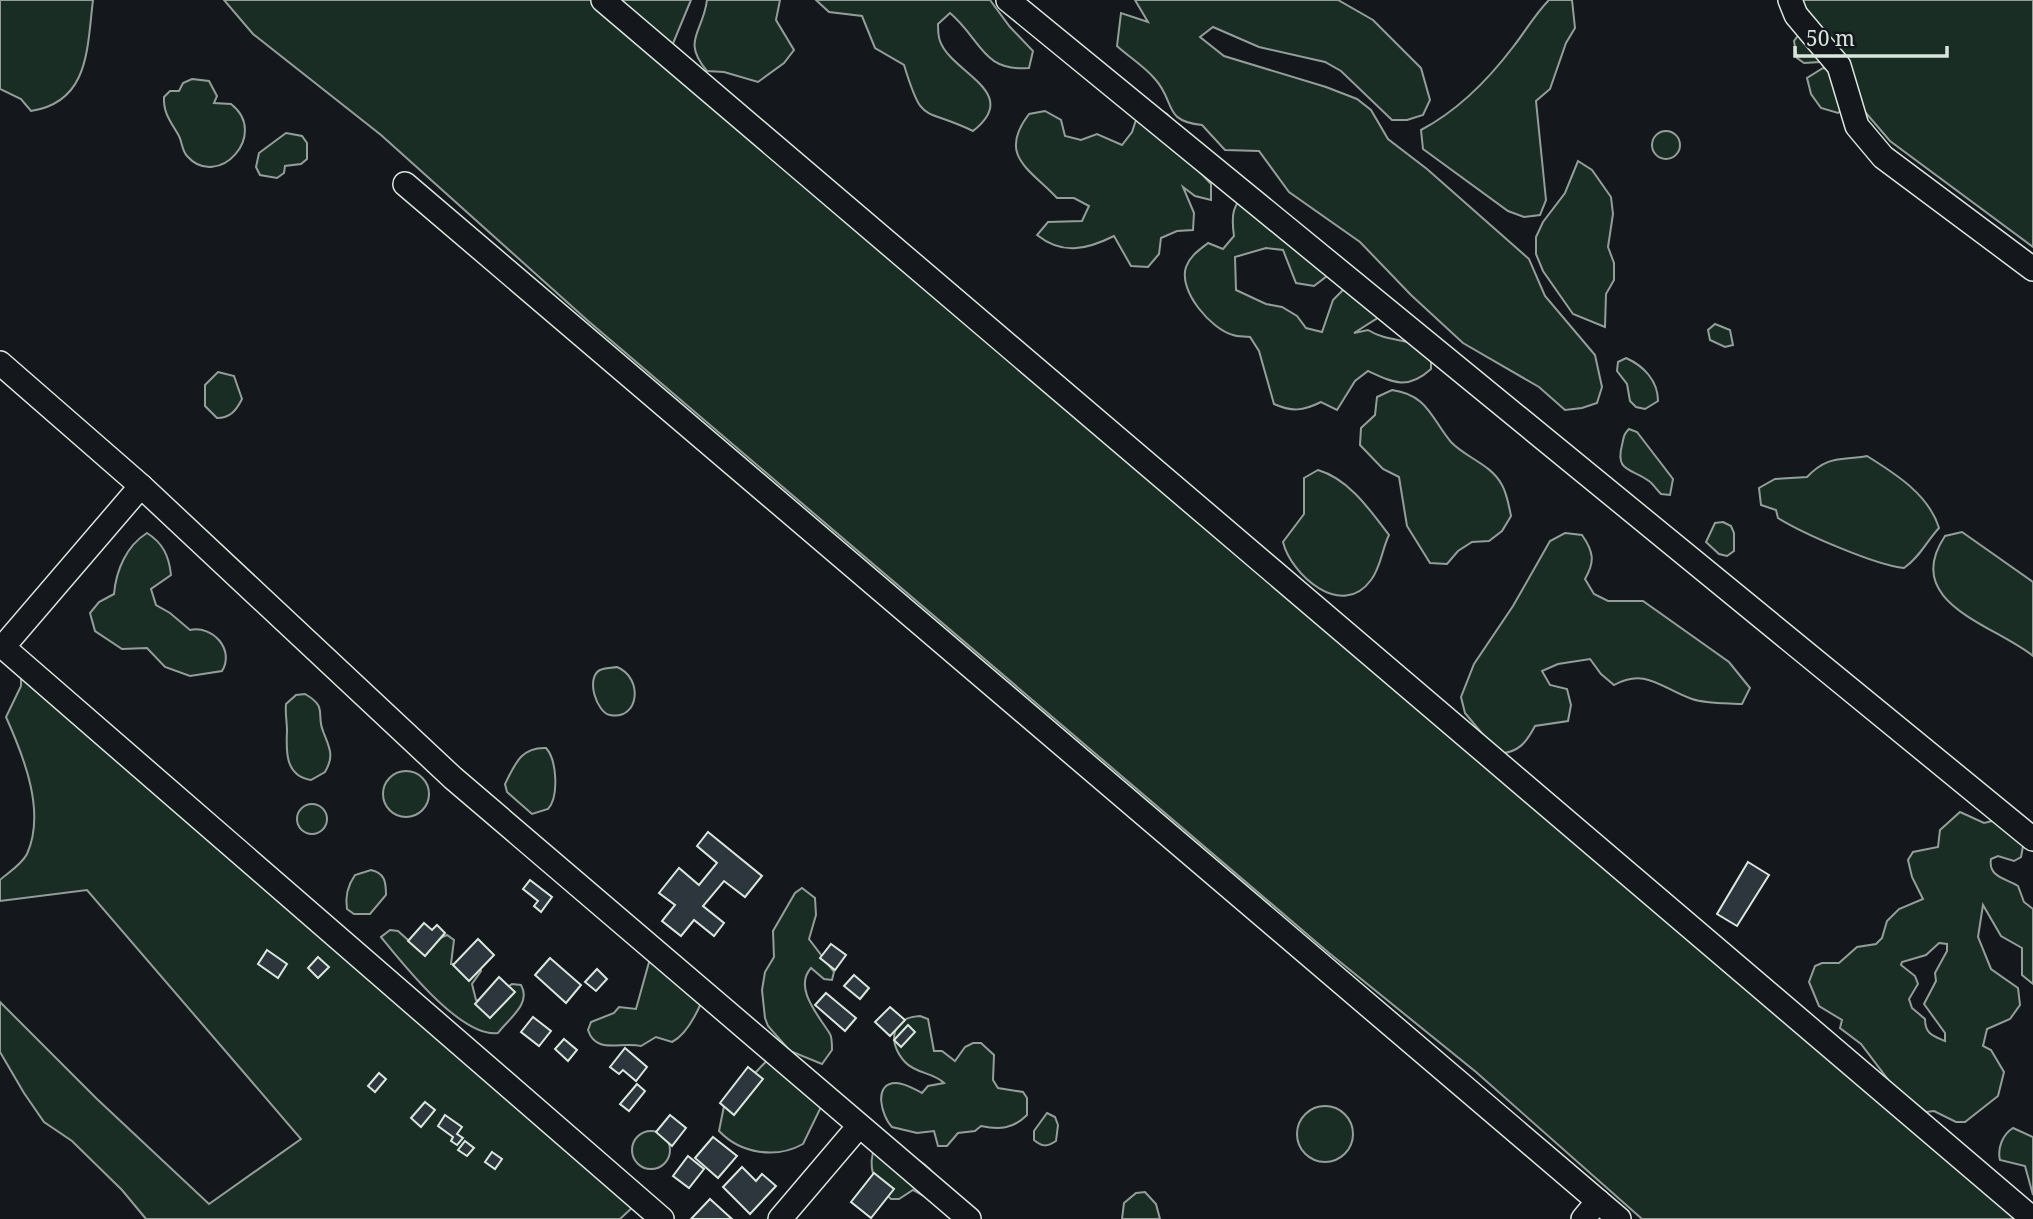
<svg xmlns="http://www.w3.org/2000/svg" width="2033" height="1219" font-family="'Noto Serif',serif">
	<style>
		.green { fill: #1a2d24; stroke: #939e99; stroke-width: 2; fill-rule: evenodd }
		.building { fill: #2c363c; stroke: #d8e6dc; stroke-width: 2 }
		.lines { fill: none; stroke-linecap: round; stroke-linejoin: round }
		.minor-casing { stroke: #d8e6dc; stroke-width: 26 }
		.minor { stroke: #14181c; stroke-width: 23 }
	</style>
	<rect width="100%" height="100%" fill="#14181c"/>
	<!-- green -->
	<g class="green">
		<path d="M0,0H93C87,47 90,102 31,111L21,99L0,89Z"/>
		<path d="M224,0H691L669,53L2032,1219H1642L1476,1072L1329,953L587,320L381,135L253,34Z"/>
		<path d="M707,0H780L776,20L794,50L784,63L758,82L724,72L707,71C681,40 703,33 707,0Z"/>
		<path d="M816,0H990L1010,27L1033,51L1029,68C982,72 981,39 950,13L938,24C938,29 938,36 940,41C951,73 1023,92 973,131C922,106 923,127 904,65L875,48L862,16L829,12Z"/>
		<path d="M1135,0H1338L1373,20L1421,68L1430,100L1423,115L1407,120H1392L1341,71L1325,62L1259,47L1213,27L1200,37L1224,56L1326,87L1357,99L1371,110L1388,139L1427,169L1529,259L1545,296L1595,355L1602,387L1597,403L1582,408L1565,410L1539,387L1463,343L1411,295L1360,242L1289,192L1259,151L1225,150L1202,125C1162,121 1176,102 1155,79C1145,67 1129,57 1117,46L1121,13L1148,22Z"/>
		<path d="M1549,0H1572L1575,28L1566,43L1550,89L1536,101L1546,200L1540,215L1524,217L1508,211L1423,149L1421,130C1457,111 1488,80 1513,47C1525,32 1535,14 1549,0Z"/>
		<path d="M1801,0H2033V247L1890,141L1853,98Z"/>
		<path d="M1800,33L1821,54L1820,62L1804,63L1797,58L1794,41Z"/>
		<path d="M1823,68L1831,70L1844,108L1838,113L1821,108L1811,94L1807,78Z"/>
		<path d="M192,79L209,81L217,96L214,103L231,104C270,134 218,191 187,156C182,151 182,142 179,136C171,122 163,113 164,97L170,91H179L183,83Z"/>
		<path d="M1153,106L1167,114L1189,140L1199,171L1211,184V200L1195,196L1183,187L1194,213L1193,230L1177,231L1161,238L1159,254L1148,267L1131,266L1114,236C1086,250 1062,255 1037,235L1048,222L1082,221L1089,206L1074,198H1057C1030,169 997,156 1029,114L1045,111L1061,120L1065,136L1081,140L1097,134L1122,145L1132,132L1138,114Z"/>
		<circle cx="1666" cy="145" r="14"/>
		<path d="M286,133L302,136L307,143V159L301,164L285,166L284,173L277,178L260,175L256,167L259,153Z"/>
		<path d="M1578,161L1592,170L1611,197L1613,214L1608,247L1614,263V280L1606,294L1605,327L1573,314L1543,271L1536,254V237L1543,222L1565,193Z"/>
		<path d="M1249,191L1324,258L1327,276L1314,286L1296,283L1283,250L1266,248L1235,257L1236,290L1266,304L1282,307L1297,316L1306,328L1322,332L1333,300L1346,287L1379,317L1354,333L1368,330C1391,344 1409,336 1431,353V369C1408,390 1394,383 1368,371L1355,381L1337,410L1321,402C1303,411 1292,412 1274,404L1259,351L1250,337C1245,336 1238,337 1233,335C1211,329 1178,291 1186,267C1190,256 1199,250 1208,243L1223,249L1234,236C1231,215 1232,204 1249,191Z"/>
		<path d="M1715,324L1730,330L1733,345L1725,347L1710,340L1708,330Z"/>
		<path d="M1626,358C1644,366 1658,381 1658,401L1645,409L1636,407L1630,401L1627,384L1617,371L1618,362Z"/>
		<path d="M218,372L234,376L242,399C236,411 230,418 217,418L205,406V385Z"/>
		<path d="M1392,390C1428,395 1431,418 1451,442C1466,458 1491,464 1502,485C1507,494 1509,506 1511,516L1502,531L1489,541L1472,542L1458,551L1447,564L1430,563L1407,526L1399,477L1383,469L1360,445L1361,428L1375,415L1377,397Z"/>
		<path d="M1629,429L1637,432L1673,479L1670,495L1661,494C1657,490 1653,484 1649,481C1631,468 1615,472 1622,445C1624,437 1623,435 1629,429Z"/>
		<path d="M1867,456C1896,474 1929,495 1939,528C1926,542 1920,557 1904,568C1875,565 1804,534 1778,518L1776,510L1761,505L1759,488L1775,479L1807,477C1828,455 1840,461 1867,456Z"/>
		<path d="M1318,470C1349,479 1370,510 1389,535C1382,549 1381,567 1371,580C1342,620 1291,575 1283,542L1304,514V478Z"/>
		<path d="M1723,522L1731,526L1734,533V551L1727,556L1719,554L1706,542L1715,523Z"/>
		<path d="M1962,532L2033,582V656C1995,625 1900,603 1945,536Z"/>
		<path d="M147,533C163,543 169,556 171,575L151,589L156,605L170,613L190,630C213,625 235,650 222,671L190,676L165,667L147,648L122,649L95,631L90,613L99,602L114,594C116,571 126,546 147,533Z"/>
		<path d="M1565,533L1582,535C1594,552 1595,562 1585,579L1594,594L1608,601H1643L1729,662L1750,688L1742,704C1726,703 1707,704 1692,699C1662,689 1646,667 1614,685L1601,674L1590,659L1558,664L1542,671L1550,685L1567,689L1571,705L1568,721L1535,726C1526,743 1519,752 1499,754L1465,713L1461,697L1474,664L1513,606L1550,541Z"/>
		<path d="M617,667C644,678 639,721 610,715C597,713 585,678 600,670C604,668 612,668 617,667Z"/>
		<path d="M21,675L635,1205L620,1219H146L122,1190L72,1141L44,1122L24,1093L0,1052V1002L97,1099L209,1204L301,1139L87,890L0,901V880C8,873 22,864 27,854C46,812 24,757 6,717L21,686Z"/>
		<path d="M305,694C328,707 316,714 323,731C329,747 335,755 325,772L311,780C285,776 286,751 287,731C287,722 285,713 286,704L296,695Z"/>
		<path d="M546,748C557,760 559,797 548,809L532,814L507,792L505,784C515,764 521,747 546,748Z"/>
		<circle cx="406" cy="794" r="23"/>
		<circle cx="312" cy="819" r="15"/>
		<path d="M1960,812L1984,823L1992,821L1997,814L2024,841L2021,857L2014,861L1998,856L1991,859C1988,877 2005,878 2018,886L2024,902L2033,909V984L2022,975V948L2001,936L1983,905L1978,937L1991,969L2018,988L2020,1005L2010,1019L1987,1029L1983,1046L1991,1050L2004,1072L1998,1096L1965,1122H1956L1934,1111L1926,1112L1893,1086L1861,1044L1840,1028L1842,1020L1819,1006L1809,982L1815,966L1822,963H1839L1857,947L1876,944L1882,938L1887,921L1899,909L1923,899L1912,877L1908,860L1913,852L1938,847L1940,830ZM1939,943L1947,944V951L1935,973L1936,981L1924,1004L1945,1033V1041C1933,1036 1925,1034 1925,1019L1912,1008L1909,999L1918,984L1915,976L1901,965L1902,962L1926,955Z"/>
		<path d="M371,870C385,873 386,882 386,895L370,914H354L347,909C345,897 348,885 355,875Z"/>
		<path d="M802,888L815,898L816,915L809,939L834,972L832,980L824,979L811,968C793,988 819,1016 830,1034C832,1037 832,1045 832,1050L822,1064L790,1051L768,1026L765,1018L762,990L765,972L774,957L773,931L795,893Z"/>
		<path d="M390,930L398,931L417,948L447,935L454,940L451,964H479L481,971L472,984L476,1000L484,1002L512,984L521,985C532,1004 508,1019 498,1033C461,1038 403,964 381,937Z"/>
		<path d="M651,955L702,1001C696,1015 686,1035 672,1042L656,1037L641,1046C621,1041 596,1055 588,1030L591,1022L614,1013L619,1007L636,1009Z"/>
		<path d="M920,1016L928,1019L934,1051H942L955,1061L965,1047L973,1043H981L994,1055L993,1080L998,1088L1023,1092L1027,1098V1115C1013,1129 999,1130 981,1126L975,1131L958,1133L947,1146H938L934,1131L917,1133L892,1127C882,1117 872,1083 896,1083C905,1083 914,1089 922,1093L928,1086L944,1083C933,1072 916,1074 905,1062C887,1043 891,1017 920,1016Z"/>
		<path d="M773,1054L821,1107L803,1144C776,1159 741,1154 719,1131L724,1106Z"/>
		<circle cx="1325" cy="1134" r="28"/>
		<path d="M1047,1113L1055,1117L1058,1125L1056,1141C1047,1147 1042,1147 1034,1140V1131Z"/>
		<path d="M2013,1128L2033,1137V1195L2025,1166L2000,1160C1997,1148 2003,1134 2013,1128Z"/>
		<circle cx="651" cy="1150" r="19"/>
		<path d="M875,1146C897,1153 926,1156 937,1180L927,1198L913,1190L899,1199H891C874,1185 867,1167 875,1146Z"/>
		<path d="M1136,1193L1145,1192L1156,1204L1160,1219H1122L1124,1203Z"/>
	</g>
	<!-- building -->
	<g class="building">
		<path d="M708,832L762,876L745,897L724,881L703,906L724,923L714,936L694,920L681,936L662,921L675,905L659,893L679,868L699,885L717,863L697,846Z"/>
		<path d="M1748,862L1769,875L1737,926L1717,914Z"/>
		<path d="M530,880L552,897L541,912L534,906L538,901L523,889Z"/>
		<path d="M424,923L432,930L437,925L445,933L425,956L408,941Z"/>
		<path d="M478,939L494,955L469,981L453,965Z"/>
		<path d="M831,944L846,955L835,970L820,958Z"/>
		<path d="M267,950L287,964L278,978L258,964Z"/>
		<path d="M318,957L329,967L318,978L308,968Z"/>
		<path d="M550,958L581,985L566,1003L535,975Z"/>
		<path d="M597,969L607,979L596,991L585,982Z"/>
		<path d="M854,975L869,988L860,999L844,986Z"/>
		<path d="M499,977L515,992L490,1018L475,1004Z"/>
		<path d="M826,993L856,1018L845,1031L815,1005Z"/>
		<path d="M890,1007L905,1020L890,1036L875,1022Z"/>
		<path d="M533,1017L551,1031L539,1046L521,1032Z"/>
		<path d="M908,1025L915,1032L901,1047L894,1040Z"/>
		<path d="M564,1039L577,1050L568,1061L555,1049Z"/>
		<path d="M625,1048L647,1067L636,1081L623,1070L619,1074L610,1067Z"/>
		<path d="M748,1067L763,1079L734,1115L720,1103Z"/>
		<path d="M379,1073L386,1079L375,1092L368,1086Z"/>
		<path d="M637,1084L645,1091L629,1111L620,1104Z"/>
		<path d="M425,1102L435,1110L421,1127L411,1118Z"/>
		<path d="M445,1115L462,1127L457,1134L463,1138L457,1145L451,1141L453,1137L438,1126Z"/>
		<path d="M670,1115L686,1128L672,1146L656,1132Z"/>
		<path d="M713,1137L737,1156L718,1178L695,1158Z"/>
		<path d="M465,1141L474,1148L467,1156L458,1150Z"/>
		<path d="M492,1152L502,1159L495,1169L485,1162Z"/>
		<path d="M688,1156L704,1169L689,1188L673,1176Z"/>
		<path d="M742,1167L756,1181L762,1174L776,1186L750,1214L723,1187Z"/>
		<path d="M874,1173L894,1189L871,1218L851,1202Z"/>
		<path d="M710,1199L732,1219H691Z"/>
	</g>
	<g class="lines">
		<defs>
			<g id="minor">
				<path d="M603,0L2033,1219"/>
				<path d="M1008,0L2033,839"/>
				<path d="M1790,0L1796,15L1839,66L1857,126L1883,157L2033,269"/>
				<path d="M405,184L1619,1219"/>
				<path d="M0,363L141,486L453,778L969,1219"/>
				<path d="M141,486L3,647L662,1219"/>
				<path d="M780,1219L859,1126"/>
				<path d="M1583,1219L1598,1201"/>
			</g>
		</defs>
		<!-- minor casing -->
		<use href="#minor" class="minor-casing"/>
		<!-- minor -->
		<use href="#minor" class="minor"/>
	</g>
	<!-- scale -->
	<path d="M1795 46v10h152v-10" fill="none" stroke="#d8e6dc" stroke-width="3.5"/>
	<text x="1806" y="46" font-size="21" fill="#d8e6dc" stroke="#14181c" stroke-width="5" paint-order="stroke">50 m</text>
</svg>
